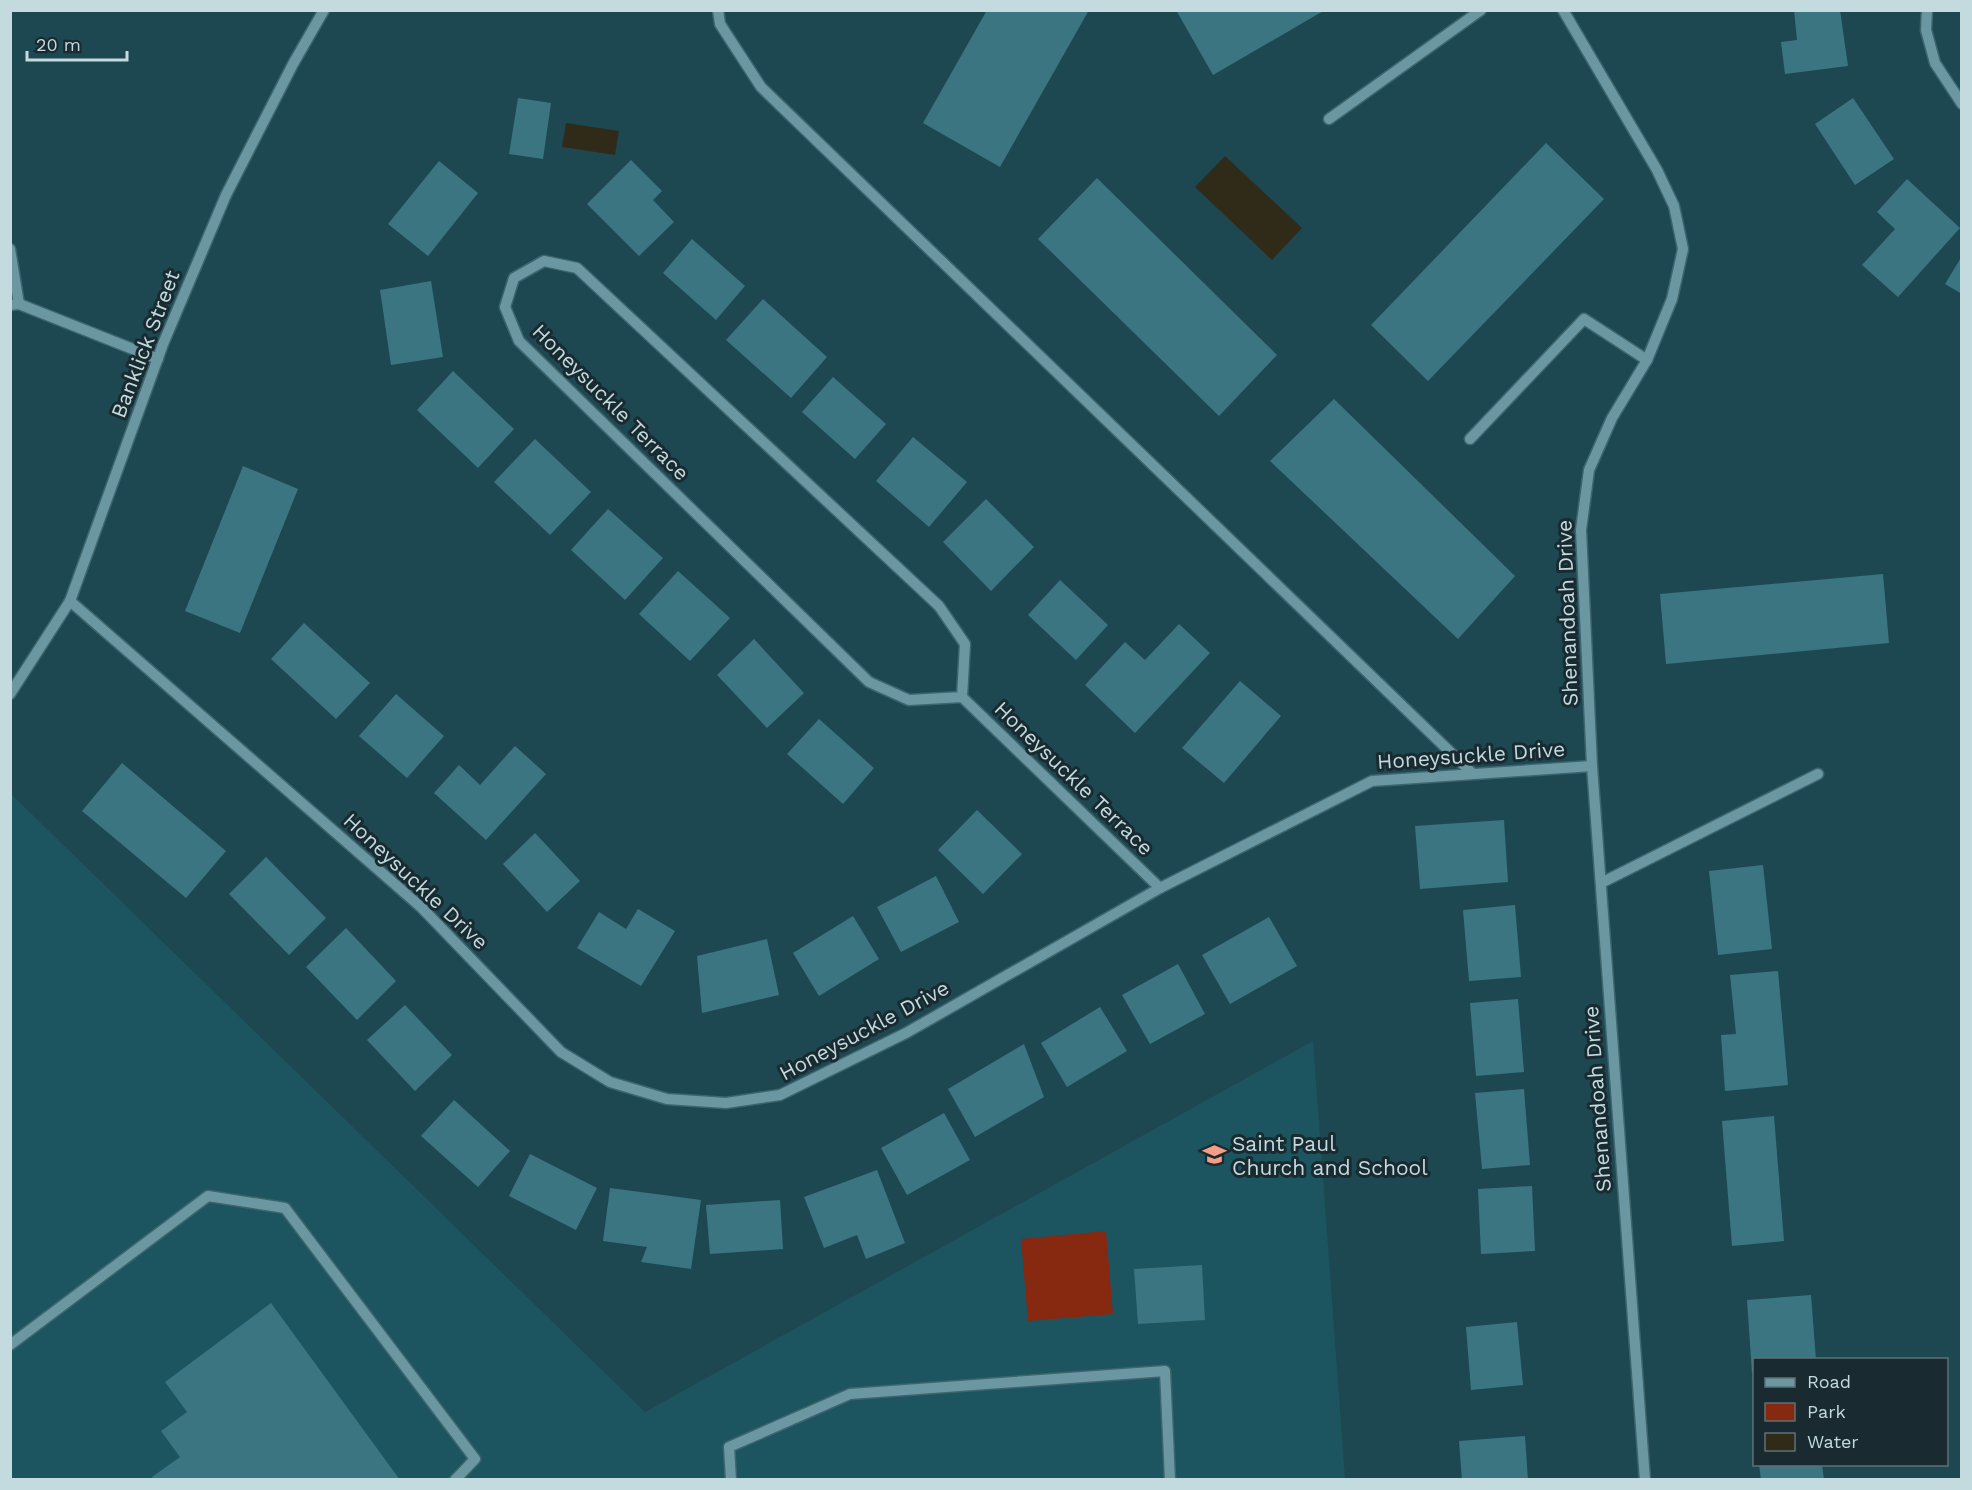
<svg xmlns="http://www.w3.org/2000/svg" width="1972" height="1490" font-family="'Work Sans',sans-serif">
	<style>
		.built { fill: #1c5560 }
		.green { fill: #872811 }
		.water { fill: #302b18 }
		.building { fill: #3b7582 }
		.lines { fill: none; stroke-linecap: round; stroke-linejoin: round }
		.minor-casing { stroke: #3e656d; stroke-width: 13 }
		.minor { stroke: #6b97a2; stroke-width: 10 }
		.labels { text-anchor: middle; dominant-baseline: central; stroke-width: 6; stroke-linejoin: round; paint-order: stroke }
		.street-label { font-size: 21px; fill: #c3dadf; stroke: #192b30 }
		.poi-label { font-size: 21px; fill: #c3dadf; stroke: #192b30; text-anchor: start }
	</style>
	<rect width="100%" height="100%" fill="#1d4852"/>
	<!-- built -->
	<path class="built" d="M10,793L645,1412L1313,1041L1345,1479H11Z"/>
	<!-- green -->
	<path class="green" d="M1106,1231L1113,1314L1028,1321L1021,1239Z"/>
	<!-- water -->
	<g class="water">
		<path d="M566,123L619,131L615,155L562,147Z"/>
		<path d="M1225,156L1302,228L1272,260L1195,187Z"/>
	</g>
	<!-- building -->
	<g class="building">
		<path d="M987,10H1089L1000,167L923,123Z"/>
		<path d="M1176,10H1325L1213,75Z"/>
		<path d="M1794,10H1840L1848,66L1785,74L1781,42L1797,40Z"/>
		<path d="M518,98L551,103L543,159L509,154Z"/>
		<path d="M1853,98L1894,159L1855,185L1815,124Z"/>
		<path d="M1546,143L1604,199L1428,381L1371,325Z"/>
		<path d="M631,160L662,191L653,200L674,222L639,256L587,204Z"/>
		<path d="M439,161L478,193L428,256L388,224Z"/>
		<path d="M1097,178L1277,355L1219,416L1038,239Z"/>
		<path d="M1907,179L1960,228L1898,297L1862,265L1895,229L1877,212Z"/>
		<path d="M692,239L745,286L716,320L663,273Z"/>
		<path d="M1962,256V294L1945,284Z"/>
		<path d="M431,281L443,357L391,365L380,290Z"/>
		<path d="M763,299L827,357L791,398L726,340Z"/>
		<path d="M453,371L514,429L478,468L417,410Z"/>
		<path d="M833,377L886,424L855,459L802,412Z"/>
		<path d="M1334,399L1515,576L1458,639L1270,461Z"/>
		<path d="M913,437L967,482L929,527L876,481Z"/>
		<path d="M535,439L591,492L550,535L494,482Z"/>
		<path d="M243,466L298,489L240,633L185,611Z"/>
		<path d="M986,499L1034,547L991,591L943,542Z"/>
		<path d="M608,509L663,558L625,600L571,550Z"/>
		<path d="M678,571L730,618L690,661L639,614Z"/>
		<path d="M1883,574L1889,643L1666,664L1660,594Z"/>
		<path d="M1060,580L1108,625L1076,660L1028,615Z"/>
		<path d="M304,623L370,683L336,719L271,659Z"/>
		<path d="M1179,624L1210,653L1135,733L1085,685L1125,642L1145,660Z"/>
		<path d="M754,639L804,693L767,728L717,675Z"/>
		<path d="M1240,681L1281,716L1224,783L1182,748Z"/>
		<path d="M396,694L444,736L407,778L359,736Z"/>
		<path d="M819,719L874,768L843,804L787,754Z"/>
		<path d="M515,746L546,774L486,840L434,793L459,765L480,785Z"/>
		<path d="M122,763L226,851L186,898L82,811Z"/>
		<path d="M977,810L1022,854L983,894L938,850Z"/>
		<path d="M1504,820L1508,882L1420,889L1415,826Z"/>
		<path d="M535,833L580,881L547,912L503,864Z"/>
		<path d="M266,857L326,918L289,955L229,894Z"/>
		<path d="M1763,865L1772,949L1718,955L1709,871Z"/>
		<path d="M936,876L959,922L901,952L877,907Z"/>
		<path d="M1515,905L1521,977L1469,981L1463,910Z"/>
		<path d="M638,909L675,931L641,986L577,948L599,912L626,929Z"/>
		<path d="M853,916L879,959L819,996L793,953Z"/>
		<path d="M1269,917L1297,966L1230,1004L1202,955Z"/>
		<path d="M346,928L396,981L357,1020L306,967Z"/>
		<path d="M767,939L779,995L702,1013L697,956Z"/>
		<path d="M1178,964L1205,1014L1150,1044L1122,995Z"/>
		<path d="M1778,971L1788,1085L1725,1091L1721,1035L1736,1034L1730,975Z"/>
		<path d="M1518,999L1524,1072L1476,1076L1470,1003Z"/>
		<path d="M405,1005L452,1055L415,1091L367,1040Z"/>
		<path d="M1100,1007L1127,1051L1067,1087L1041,1043Z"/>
		<path d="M1024,1044L1044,1097L975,1137L948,1089Z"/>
		<path d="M1524,1089L1530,1165L1482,1169L1475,1093Z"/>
		<path d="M454,1100L510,1151L478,1187L421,1136Z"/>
		<path d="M944,1113L970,1160L907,1195L881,1148Z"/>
		<path d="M1774,1116L1784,1241L1732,1246L1722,1121Z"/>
		<path d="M530,1154L597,1188L576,1230L509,1196Z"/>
		<path d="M877,1170L905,1243L866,1259L857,1235L824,1248L804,1197Z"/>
		<path d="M1532,1186L1535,1251L1481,1254L1478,1189Z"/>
		<path d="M610,1188L701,1200L691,1269L641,1262L647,1247L603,1241Z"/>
		<path d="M780,1200L783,1249L710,1254L706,1205Z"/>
		<path d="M1202,1265L1205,1320L1138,1324L1134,1269Z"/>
		<path d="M1811,1295L1816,1360H1754V1372L1752,1373L1747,1300Z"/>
		<path d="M271,1303L400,1480H154L152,1477L180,1457L161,1431L187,1412L165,1382Z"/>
		<path d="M1517,1322L1523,1385L1471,1390L1466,1327Z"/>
		<path d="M1525,1436L1528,1480H1462L1459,1441Z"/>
		<path d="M1759,1464H1822L1824,1480H1761Z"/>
	</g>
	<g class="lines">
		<defs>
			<g id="minor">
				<path d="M718,10L720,24L761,87L1472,773"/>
				<path d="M1563,10L1657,170L1674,206L1683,249L1672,299L1647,360L1612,418L1589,470L1581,530L1592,766L1645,1480"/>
				<path d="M1927,10L1926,30L1935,63L1962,104"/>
				<path d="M1329,119L1481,10"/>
				<path d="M10,249L19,304"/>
				<path d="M10,305L19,304L158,359"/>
				<path d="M1470,439L1584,319L1647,360"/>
				<path d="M70,601L421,907L561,1052L610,1082L667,1099L726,1103L780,1095L906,1033L1160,888L1372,781L1592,766"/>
				<path d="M10,694L70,601L163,344L226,195L293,64L324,10"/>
				<path d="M962,697L909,700L869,682L519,341L505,307L514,278L544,261L577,268L939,606L965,644L962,697L1160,888"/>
				<path d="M1601,883L1818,774"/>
				<path d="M10,1345L208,1196L285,1208L475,1459L455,1480"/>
				<path d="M731,1480L729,1447L850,1394L1165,1371L1170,1480"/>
			</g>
		</defs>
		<!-- minor casing -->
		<use href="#minor" class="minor-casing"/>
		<!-- minor -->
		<use href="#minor" class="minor"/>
	</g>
	<!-- icons -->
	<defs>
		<symbol id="school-bare" viewBox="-9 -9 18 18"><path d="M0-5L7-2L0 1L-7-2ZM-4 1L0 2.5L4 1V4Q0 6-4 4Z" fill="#f49e89" stroke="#192b30" stroke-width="2.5" paint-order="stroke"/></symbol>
	</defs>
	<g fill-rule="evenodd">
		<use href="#school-bare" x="1198" y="1138" width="33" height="33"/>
	</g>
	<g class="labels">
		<!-- street labels -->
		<g class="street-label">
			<text transform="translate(145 344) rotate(-69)">Banklick Street</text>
			<text transform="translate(611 402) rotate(45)">Honeysuckle Terrace</text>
			<text transform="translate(1567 613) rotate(-92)">Shenandoah Drive</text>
			<text transform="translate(1471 755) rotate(-4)">Honeysuckle Drive</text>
			<text transform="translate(1074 778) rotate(44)">Honeysuckle Terrace</text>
			<text transform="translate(416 881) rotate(43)">Honeysuckle Drive</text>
			<text transform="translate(864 1030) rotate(-28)">Honeysuckle Drive</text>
			<text transform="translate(1597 1099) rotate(-94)">Shenandoah Drive</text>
		</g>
		<!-- poi labels -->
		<g class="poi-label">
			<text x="1232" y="1143">Saint Paul<tspan x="1232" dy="24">Church and School</tspan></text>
		</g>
	</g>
	<!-- border -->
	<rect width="1972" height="1490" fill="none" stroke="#c3dadf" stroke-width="24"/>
	<!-- legend -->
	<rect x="1753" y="1358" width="195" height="108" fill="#192b30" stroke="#5d7176" stroke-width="1.5"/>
	<rect x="1765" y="1378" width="30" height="9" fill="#6b97a2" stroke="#5d7176" stroke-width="1.5"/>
	<text x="1807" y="1388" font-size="18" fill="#c3dadf">Road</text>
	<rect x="1765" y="1403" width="30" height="18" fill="#872811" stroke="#5d7176" stroke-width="1.5"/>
	<text x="1807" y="1418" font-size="18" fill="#c3dadf">Park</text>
	<rect x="1765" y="1433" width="30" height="18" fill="#302b18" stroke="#5d7176" stroke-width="1.5"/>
	<text x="1807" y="1448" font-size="18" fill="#c3dadf">Water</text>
	<!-- scale -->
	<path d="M27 51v9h100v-9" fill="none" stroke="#c3dadf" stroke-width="3"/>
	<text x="36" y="51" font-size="18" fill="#c3dadf" stroke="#192b30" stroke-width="4.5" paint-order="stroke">20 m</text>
</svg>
